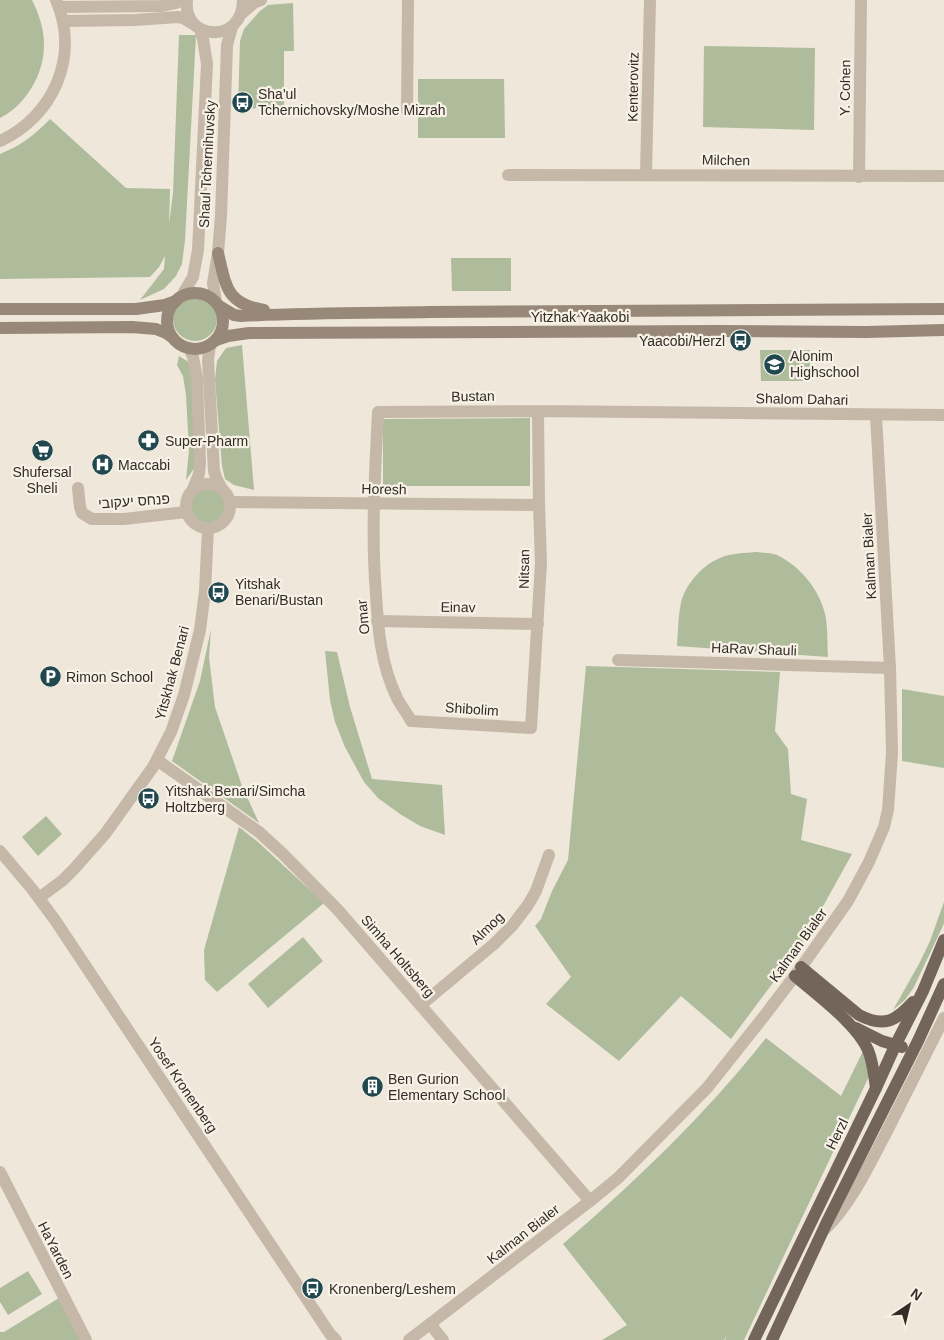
<svg xmlns="http://www.w3.org/2000/svg" width="944" height="1340" font-family="Arial,'Noto Sans Hebrew',sans-serif">
	<style>
		.green { fill: #aebc9c }
		.lines { fill: none; stroke-linecap: round; stroke-linejoin: round }
		.minor { stroke: #c5b8a8; stroke-width: 12 }
		.tertiary { stroke: #c5b8a8; stroke-width: 12 }
		.secondary { stroke: #988879; stroke-width: 12 }
		.primary { stroke: #73655a; stroke-width: 12 }
		.labels { text-anchor: middle; dominant-baseline: central; stroke-width: 4.5; stroke-linejoin: round; paint-order: stroke }
		.street-label { font-size: 14px; fill: #332c27; stroke: #f7f1e6 }
		.poi-label { font-size: 14px; fill: #332c27; stroke: #f7f1e6; text-anchor: start }
	</style>
	<rect width="100%" height="100%" fill="#eee7da"/>
	<!-- green -->
	<g class="green">
		<path d="M0,0H32C39,14 44,29 44,45C44,74 26,105 0,118Z"/>
		<path d="M293,3L294,51H284V107L238,109L240,41L244,29L260,11L268,5Z"/>
		<path d="M179,35H196L185,240L182,264L176,276L164,289L140,300L164,269L165,256L159,267L150,277L0,279V154C20,146 35,135 50,119L126,188L170,189L169,224L173,193Z"/>
		<path d="M704,46L815,48L814,130L703,127Z"/>
		<path d="M418,79H504L505,138H418Z"/>
		<path d="M451,258H511V291H452Z"/>
		<circle cx="195" cy="319" r="22"/>
		<path d="M242,345L254,490L234,485L225,479L222,466L215,380L217,361L226,348Z"/>
		<path d="M760,350H810V381H761Z"/>
		<path d="M179,356L187,361L194,368L195,467L186,480L189,450L186,395L183,376L177,365Z"/>
		<path d="M530,418V486H383V419Z"/>
		<circle cx="208" cy="506" r="18"/>
		<path d="M757,552C764,553 771,553 777,555C800,566 819,589 825,614C828,625 827,644 828,657L677,646C678,632 678,617 681,603C685,585 702,565 720,558C731,553 745,553 757,552Z"/>
		<path d="M211,629L209,657L215,707L242,786L259,823L172,761L200,681Z"/>
		<path d="M325,651L337,652L350,707L372,779L442,785L445,835L420,826L400,814L378,798L364,782L345,747L335,722L330,700Z"/>
		<path d="M586,666L780,672L775,731L788,749L791,794L807,799L801,840L852,854L802,944L731,1039L681,996L619,1061L546,1004L571,977L535,926L541,919L552,891L568,860Z"/>
		<path d="M902,689L944,696V768L902,761Z"/>
		<path d="M46,816L62,834L38,856L22,837Z"/>
		<path d="M239,827L258,842L324,903L217,992L205,980L204,950Z"/>
		<path d="M944,902V923L942,928L914,987L905,1000L893,1010L920,962L930,941Z"/>
		<path d="M303,937L323,961L268,1008L248,984Z"/>
		<path d="M766,1038L841,1096L866,1045L872,1070L744,1340H725L727,1335L724,1340H602L627,1325L563,1244C636,1181 706,1114 766,1038Z"/>
		<path d="M28,1271L42,1294L8,1315L0,1302V1288Z"/>
		<path d="M59,1298L83,1340H0V1332H4Z"/>
	</g>
	<g class="lines">
		<!-- minor -->
		<g class="minor">
			<path d="M59,7L162,6L176,3L181,0"/>
			<path d="M241,14L255,2L261,0"/>
			<path d="M63,21L135,20L178,17L183,18L196,26"/>
			<path d="M407,111L408,0"/>
			<path d="M0,141C54,116 80,56 56,0"/>
			<path d="M646,174L650,0"/>
			<path d="M508,175L944,176"/>
			<path d="M859,177L861,0"/>
			<path d="M210,345L208,360L214,471L217,480L222,489"/>
			<path d="M189,348L193,357L197,378L200,463L199,474L193,489"/>
			<path d="M538,411L539,505L541,563L531,728L411,721C407,713 401,706 397,698C381,665 378,630 376,594C371,533 375,474 378,412L538,411L944,415"/>
			<circle cx="208" cy="506" r="22"/>
			<path d="M78,488L80,507L82,513L92,519H124L186,512"/>
			<path d="M230,502L539,505"/>
			<path d="M377,621L538,624"/>
			<path d="M618,660L890,668"/>
			<path d="M157,760L259,832L283,854L338,910L590,1201"/>
			<path d="M0,851L32,889L55,920L330,1334L336,1340"/>
			<path d="M39,898L63,880L74,869L105,834L153,767L171,732L184,695L200,630L205,591L208,528"/>
			<path d="M421,1005L494,944L512,926L528,905L536,891L549,855"/>
			<path d="M0,1172L86,1340"/>
			<path d="M825,1229C850,1206 869,1165 885,1135C905,1096 924,1057 944,1018"/>
			<path d="M430,1324L443,1340"/>
			<path d="M409,1340L590,1201L618,1178L707,1088L765,1015L800,969L848,901L869,862L884,827L888,810L892,753L890,668L876,415"/>
		</g>
		<!-- tertiary -->
		<g class="tertiary">
			<path d="M187,0C182,41 243,45 243,0"/>
			<path d="M181,297L193,277L198,250L207,64L203,39L200,29"/>
			<path d="M216,302L213,283L218,253L221,216L227,45L232,27"/>
		</g>
		<!-- secondary -->
		<g class="secondary">
			<path d="M218,253C226,286 226,304 264,310"/>
			<circle cx="195" cy="321" r="28"/>
			<path d="M219,306L234,315L241,316C304,313 367,313 430,312C601,310 773,311 944,309"/>
			<path d="M0,309H136L165,305L176,301"/>
			<path d="M0,328L132,327L156,329L166,333L172,337"/>
			<path d="M216,340L228,336L249,333L716,331L866,332L944,330"/>
		</g>
		<!-- primary -->
		<g class="primary">
			<path d="M801,967L859,1015C884,1028 896,1021 913,1002"/>
			<path d="M795,976C817,995 857,1024 868,1050C873,1062 874,1075 876,1088"/>
			<path d="M856,1028L882,1041L902,1047"/>
			<path d="M754,1340L876,1088L895,1046L923,991L944,940"/>
			<path d="M772,1340L827,1222L918,1041L944,984"/>
		</g>
	</g>
	<!-- icons -->
	<defs>
		<symbol id="bus-disc" viewBox="-11 -11 22 22"><circle r="9.5" fill="#21484f" stroke="#f7f1e6"/><path d="M-5-6H5V4H4V6H2V4H-2V6H-4V4H-5ZM-3.5-4V0h7V-4ZM-3.5 1.2v1.5H-2V1.2ZM2 1.2v1.5H3.5V1.2Z" fill="#fff"/></symbol>
		<symbol id="school-disc" viewBox="-11 -11 22 22"><circle r="9.5" fill="#21484f" stroke="#f7f1e6"/><path d="M0-5L7-2L0 1L-7-2ZM-4 1L0 2.5L4 1V4Q0 6-4 4Z" fill="#fff"/></symbol>
		<symbol id="pharmacy-disc" viewBox="-11 -11 22 22"><circle r="9.5" fill="#21484f" stroke="#f7f1e6"/><path d="M-2-6h4v4h4v4h-4v4h-4v-4h-4v-4h4Z" fill="#fff"/></symbol>
		<symbol id="supermarket-disc" viewBox="-11 -11 22 22"><circle r="9.5" fill="#21484f" stroke="#f7f1e6"/><path d="M-6-5.5h2.5l.6 2H6L4.5 2H-2.5L-4.4-4H-6ZM-1.5 3.2a1.3 1.3 0 1 0 .1 0ZM3 3.2a1.3 1.3 0 1 0 .1 0Z" fill="#fff"/></symbol>
		<symbol id="hospital-disc" viewBox="-11 -11 22 22"><circle r="9.5" fill="#21484f" stroke="#f7f1e6"/><path d="M-5-5h3v3.5h4V-5h3V5h-3V1.5h-4V5h-3Z" fill="#fff"/></symbol>
		<symbol id="parking-disc" viewBox="-11 -11 22 22"><circle r="9.5" fill="#21484f" stroke="#f7f1e6"/><path d="M-3.5-5.5H1a3.5 3.5 0 0 1 0 7H-1V5.5H-3.5ZM-1-3.4V-.6H.8a1.4 1.4 0 0 0 0-2.8Z" fill="#fff"/></symbol>
		<symbol id="building-disc" viewBox="-11 -11 22 22"><circle r="9.5" fill="#21484f" stroke="#f7f1e6"/><path d="M-4-6H4V6H1V3H-1V6H-4ZM-2.5-4.3h1.7v1.8h-1.7ZM.8-4.3h1.7v1.8H.8ZM-2.5-1h1.7V.8h-1.7ZM.8-1h1.7V.8H.8Z" fill="#fff"/></symbol>
	</defs>
	<g fill-rule="evenodd">
		<use href="#bus-disc" x="230" y="90" width="25" height="25"/>
		<use href="#bus-disc" x="728" y="328" width="25" height="25"/>
		<use href="#school-disc" x="762" y="352" width="25" height="25"/>
		<use href="#pharmacy-disc" x="136" y="428" width="25" height="25"/>
		<use href="#supermarket-disc" x="30" y="438" width="25" height="25"/>
		<use href="#hospital-disc" x="90" y="452" width="25" height="25"/>
		<use href="#bus-disc" x="206" y="580" width="25" height="25"/>
		<use href="#parking-disc" x="38" y="664" width="25" height="25"/>
		<use href="#bus-disc" x="136" y="786" width="25" height="25"/>
		<use href="#building-disc" x="360" y="1074" width="25" height="25"/>
		<use href="#bus-disc" x="300" y="1276" width="25" height="25"/>
	</g>
	<g class="labels">
		<!-- street labels -->
		<g class="street-label">
			<text transform="translate(633 87) rotate(-89)">Kenterovitz</text>
			<text transform="translate(845 88) rotate(-89)">Y. Cohen</text>
			<text transform="translate(726 160) rotate(1)">Milchen</text>
			<text transform="translate(207 164) rotate(-87)">Shaul Tchernihuvsky</text>
			<text x="580" y="317">Yitzhak Yaakobi</text>
			<text transform="translate(473 396) rotate(-1)">Bustan</text>
			<text transform="translate(802 399) rotate(1)">Shalom Dahari</text>
			<text transform="translate(384 489) rotate(1)">Horesh</text>
			<text transform="translate(134 501) rotate(-4)">פנחס יעקובי</text>
			<text transform="translate(869 556) rotate(-93)">Kalman Bialer</text>
			<text transform="translate(524 569) rotate(-89)">Nitsan</text>
			<text transform="translate(458 607) rotate(1)">Einav</text>
			<text transform="translate(363 617) rotate(-95)">Omar</text>
			<text transform="translate(754 649) rotate(2)">HaRav Shauli</text>
			<text transform="translate(172 673) rotate(-75)">Yitskhak Benari</text>
			<text transform="translate(472 709) rotate(4)">Shibolim</text>
			<text transform="translate(487 928) rotate(-44)">Almog</text>
			<text transform="translate(798 945) rotate(-54)">Kalman Bialer</text>
			<text transform="translate(398 956) rotate(49)">Simha Holtsberg</text>
			<text transform="translate(183 1085) rotate(56)">Yosef Kronenberg</text>
			<text transform="translate(837 1134) rotate(-64)">Herzl</text>
			<text transform="translate(523 1234) rotate(-38)">Kalman Bialer</text>
			<text transform="translate(56 1250) rotate(63)">HaYarden</text>
		</g>
		<!-- poi labels -->
		<g class="poi-label">
			<text x="258" y="94">Sha'ul<tspan x="258" dy="16">Tchernichovsky/Moshe Mizrah</tspan></text>
			<text x="725" y="341" text-anchor="end">Yaacobi/Herzl</text>
			<text x="790" y="356">Alonim<tspan x="790" dy="16">Highschool</tspan></text>
			<text x="165" y="441">Super-Pharm</text>
			<text x="118" y="465">Maccabi</text>
			<text x="42" y="472" text-anchor="middle">Shufersal<tspan x="42" dy="16">Sheli</tspan></text>
			<text x="235" y="584">Yitshak<tspan x="235" dy="16">Benari/Bustan</tspan></text>
			<text x="66" y="677">Rimon School</text>
			<text x="165" y="791">Yitshak Benari/Simcha<tspan x="165" dy="16">Holtzberg</tspan></text>
			<text x="388" y="1079">Ben Gurion<tspan x="388" dy="16">Elementary School</tspan></text>
			<text x="329" y="1289">Kronenberg/Leshem</text>
		</g>
	</g>
	<!-- north arrow -->
	<g transform="translate(909 1305) rotate(35)" stroke="#f7f1e6" stroke-width="4" paint-order="stroke">
	<path d="M0-4L9 19L0 12L-9 19Z" fill="#332c27"/>
	<text y="-8" font-size="14" font-weight="bold" text-anchor="middle" fill="#332c27">N</text>
	</g>
</svg>
